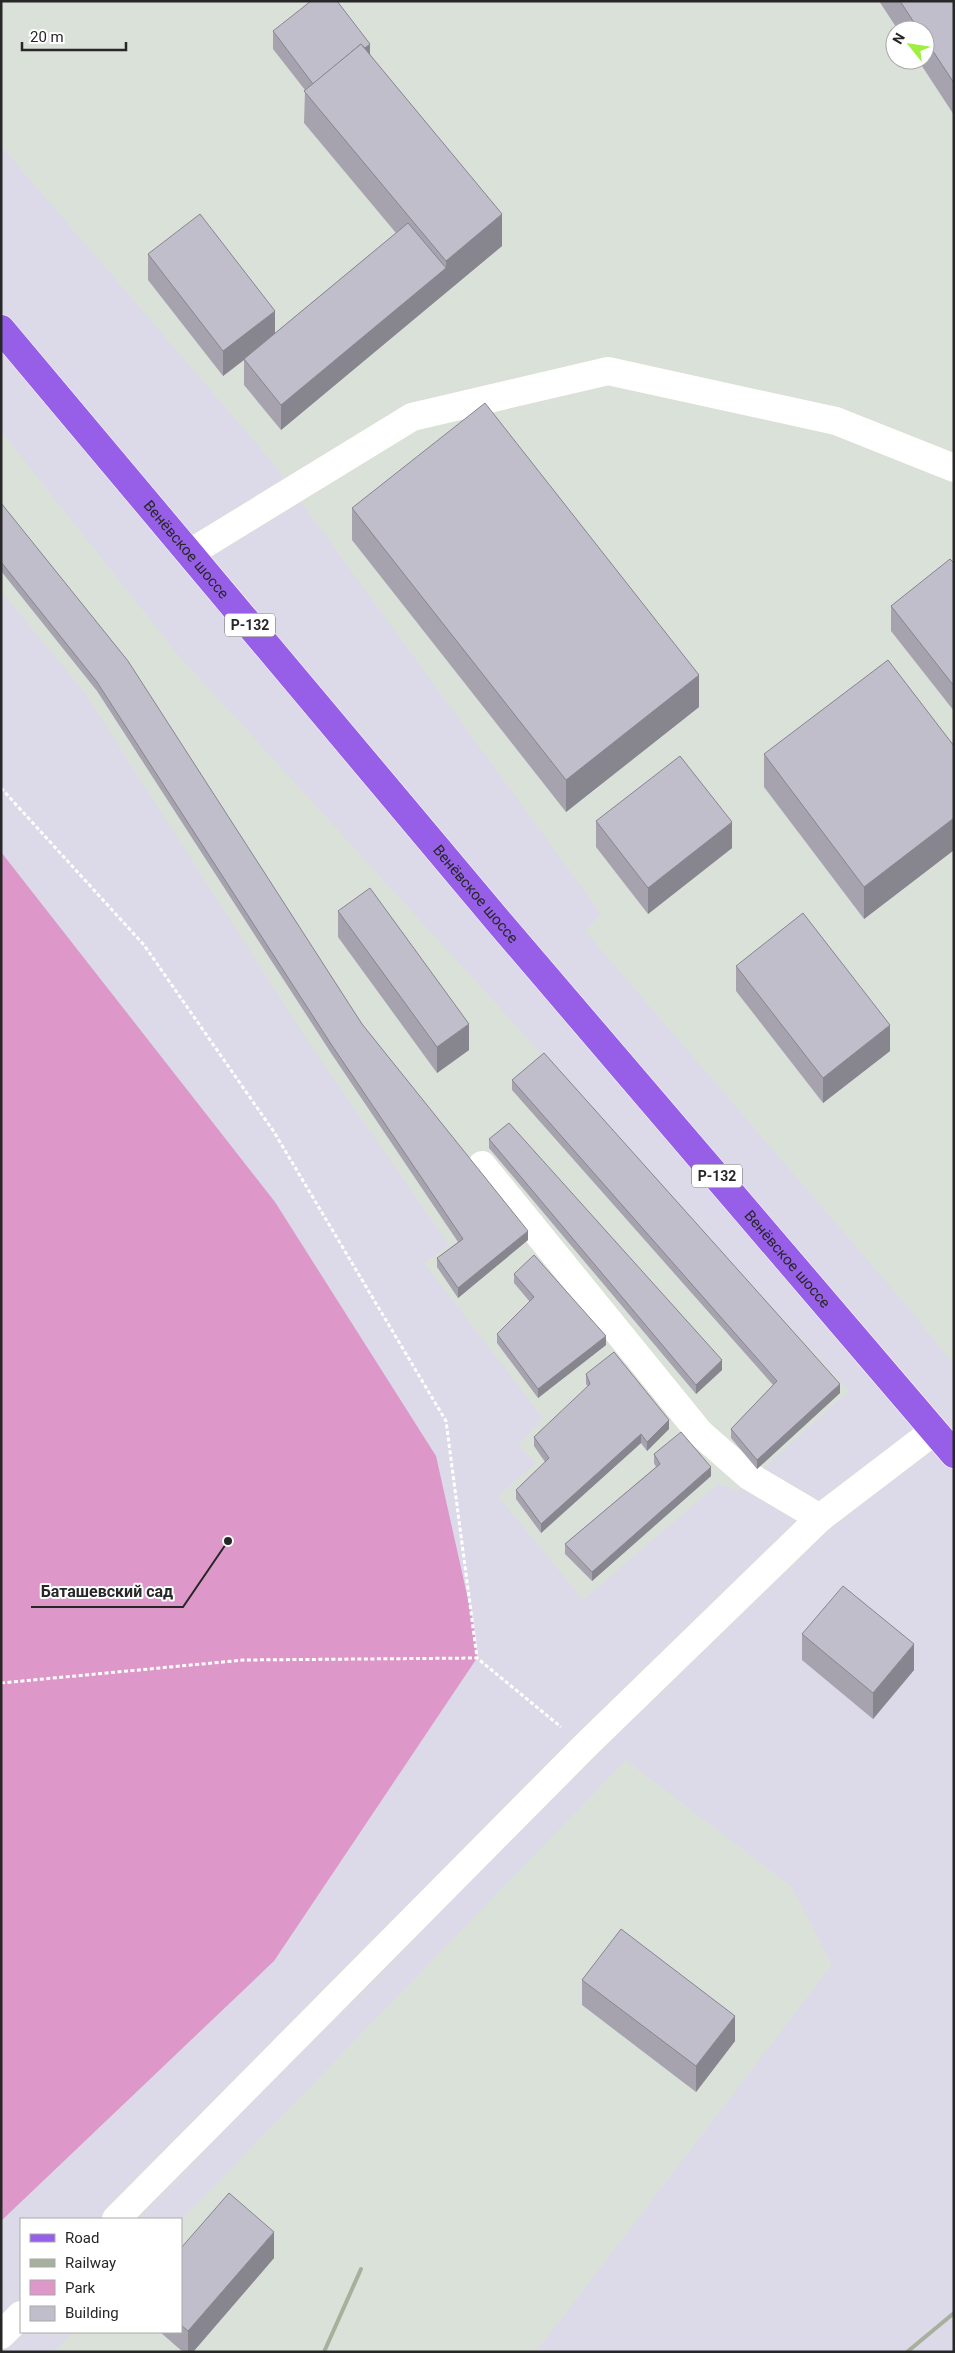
<svg xmlns="http://www.w3.org/2000/svg" width="955" height="2353" font-family="Roboto,sans-serif">
	<style>
		.industrial { fill: #dae1d9; fill-rule: evenodd }
		.green { fill: #dd97c8 }
		.lines { fill: none; stroke-linecap: round; stroke-linejoin: round }
		.minor-casing { stroke: #d8dfce; stroke-width: 29 }
		.major-casing { stroke: #fff; stroke-width: 29 }
		.path { stroke: #fff; stroke-width: 3; stroke-dasharray: 4 2.5; stroke-linecap: butt }
		.minor { stroke: #fff; stroke-width: 28 }
		.major { stroke: #975fe8; stroke-width: 28 }
		.rail { stroke: #a6b09c; stroke-width: 4 }
		.wall { fill: #a6a3af }
		.shaded-wall { fill: #87858e }
		.building { fill: #c1becb; stroke: #87858e }
		.labels { text-anchor: middle; dominant-baseline: central; stroke-width: 4; stroke-linejoin: round; paint-order: stroke }
		.shield { fill: #fff; stroke: #686868; stroke-width: 1 }
		.shield-label { font-size: 14px; font-weight: bold; fill: #272727 }
		.street-label { font-size: 15px; fill: #272727; stroke: #fff }
		.leader { fill: none; stroke: #272727; stroke-width: 2 }
		.callout-dot { fill: #272727; stroke: #fff; stroke-width: 2 }
		.callout-label { font-size: 16px; text-anchor: middle; font-weight: bold; fill: #272727; stroke: #fff; stroke-width: 4; stroke-linejoin: round; paint-order: stroke }
	</style>
	<rect width="100%" height="100%" fill="#dcd9e9"/>
	<!-- industrial -->
	<g class="industrial">
		<path d="M1,1H954V1365L906,1305L585,931L601,914L268,457L1,146ZM895,30H925V60H895Z"/>
		<path d="M1,431L176,652L849,1391L738,1491L718,1484L583,1600L498,1496L536,1463L518,1445L543,1418L424,1263L449,1245L311,1046L84,692L1,591Z"/>
		<path d="M626,1760L792,1887L832,1965L536,2352H54L73,2332H181V2220Z"/>
	</g>
	<!-- green -->
	<path class="green" d="M1,852L275,1202L436,1456L474,1626L477,1658L274,1961L1,2221Z"/>
	<g class="lines">
		<defs>
			<g id="minor">
				<path d="M190,553L412,417L608,371L836,421L954,468"/>
				<path d="M482,1165L700,1433L749,1476L820,1518"/>
				<path d="M116,2219L585,1746L820,1518L934,1431"/>
				<path d="M1,2335L21,2315"/>
			</g>
			<g id="major">
				<path id="s1" d="M1,329L499,922L954,1454"/>
			</g>
		</defs>
		<!-- minor casing -->
		<use href="#minor" class="minor-casing"/>
		<!-- major casing -->
		<use href="#major" class="major-casing"/>
		<!-- path -->
		<g class="path">
			<path d="M1,788L144,945L274,1132L446,1421L477,1658"/>
			<path d="M1,1683L244,1660L477,1658L561,1727"/>
		</g>
		<!-- minor -->
		<use href="#minor" class="minor"/>
		<!-- major -->
		<use href="#major" class="major"/>
		<!-- rail -->
		<g class="rail">
			<path d="M324,2352L361,2269"/>
			<path d="M907,2352L954,2313"/>
		</g>
	</g>
	<!-- wall -->
	<g class="wall">
		<path d="M879,1H954V115L918,60H925V30H898Z"/>
		<path d="M338,2L370,54L502,246L281,430L244,385V360L223,376L148,280V254L275,333L396,233L304,123L305,90L273,49V31Z"/>
		<path d="M1,503L362,1024L528,1240L458,1298L437,1267V1258L458,1242L331,1053L97,691L1,571Z"/>
		<path d="M352,508L699,707L566,812L352,540Z"/>
		<path d="M954,563V711L891,631V606Z"/>
		<path d="M954,746V850L864,919L764,787V754Z"/>
		<path d="M596,821L732,848L648,914L596,847Z"/>
		<path d="M338,911L469,1050L437,1073L338,937Z"/>
		<path d="M736,966L890,1051L823,1103L736,991Z"/>
		<path d="M512,1080L840,1393L757,1469L731,1438V1429L773,1385L512,1090Z"/>
		<path d="M489,1139L722,1370L696,1394L489,1148Z"/>
		<path d="M514,1274L606,1345L538,1398L497,1343V1334L530,1302L514,1283Z"/>
		<path d="M586,1374L669,1429L647,1451L641,1443L541,1533L516,1499V1490L545,1462L534,1446V1437L588,1387L586,1384Z"/>
		<path d="M654,1454L711,1476L592,1581L565,1554V1544L656,1467L654,1463Z"/>
		<path d="M802,1634L914,1670L873,1719L802,1660Z"/>
		<path d="M582,1980L735,2041L696,2092L582,2005Z"/>
		<path d="M181,2248L274,2258L193,2352H183L160,2332H181Z"/>
	</g>
	<!-- shaded-wall -->
	<g class="shaded-wall">
		<path d="M370,44V62L315,86Z"/>
		<path d="M502,214V246L281,430V405L446,268V261Z"/>
		<path d="M275,311V336L223,376V351Z"/>
		<path d="M699,675V707L566,812V780Z"/>
		<path d="M954,818V850L864,919V887Z"/>
		<path d="M732,822V848L648,914V888Z"/>
		<path d="M469,1024V1050L437,1073V1047Z"/>
		<path d="M890,1025V1051L823,1103V1078Z"/>
		<path d="M528,1231V1240L458,1298V1288Z"/>
		<path d="M606,1336V1345L538,1398V1389Z"/>
		<path d="M722,1360V1370L696,1394V1385Z"/>
		<path d="M840,1384V1393L757,1469V1460Z"/>
		<path d="M669,1420V1429L647,1451V1442Z"/>
		<path d="M641,1434V1443L541,1533V1524Z"/>
		<path d="M711,1467V1476L592,1581V1572Z"/>
		<path d="M914,1644V1670L873,1719V1693Z"/>
		<path d="M735,2016V2041L696,2092V2066Z"/>
		<path d="M274,2232V2258L193,2352H188V2331Z"/>
	</g>
	<!-- building -->
	<g class="building">
		<path d="M311,1H337L370,44L365,48L361,44L313,84L273,31Z"/>
		<path d="M900,1H954V83L925,39V30H919Z"/>
		<path d="M361,44L502,214L446,261L304,91Z"/>
		<path d="M200,214L275,311L223,351L148,254Z"/>
		<path d="M408,223L446,268L281,405L244,359Z"/>
		<path d="M485,403L699,675L566,780L352,508Z"/>
		<path d="M1,503L128,661L362,1024L528,1231L458,1288L437,1258L463,1239L331,1044L97,682L1,562Z"/>
		<path d="M950,559L954,563V686L891,606Z"/>
		<path d="M888,660L954,746V818L864,887L764,754Z"/>
		<path d="M680,756L732,822L648,888L596,821Z"/>
		<path d="M370,888L469,1024L437,1047L338,911Z"/>
		<path d="M803,913L890,1025L823,1078L736,966Z"/>
		<path d="M544,1053L840,1384L757,1460L731,1429L777,1381L512,1080Z"/>
		<path d="M509,1123L722,1360L696,1385L489,1139Z"/>
		<path d="M534,1255L606,1336L538,1389L497,1334L534,1297L514,1274Z"/>
		<path d="M614,1352L669,1420L647,1442L641,1434L541,1524L516,1490L549,1458L534,1437L590,1384L586,1374Z"/>
		<path d="M681,1432L711,1467L592,1572L565,1544L660,1464L654,1454Z"/>
		<path d="M843,1586L914,1644L873,1693L802,1634Z"/>
		<path d="M621,1929L735,2016L696,2066L582,1980Z"/>
		<path d="M229,2193L274,2232L188,2331L181,2325V2248Z"/>
	</g>
	<g class="labels">
		<!-- shield labels -->
		<g class="shield">
			<rect x="225" y="613.5" width="50" height="23" rx="4"/>
			<rect x="692" y="1164.5" width="50" height="23" rx="4"/>
		</g>
		<g class="shield-label">
			<text x="250" y="625">Р-132</text>
			<text x="717" y="1176">Р-132</text>
		</g>
		<!-- street labels -->
		<g class="street-label">
			<text stroke="none"><textPath href="#s1" startOffset="288">Венёвское шоссе</textPath></text>
			<text stroke="none"><textPath href="#s1" startOffset="738">Венёвское шоссе</textPath></text>
			<text stroke="none"><textPath href="#s1" startOffset="1218">Венёвское шоссе</textPath></text>
		</g>
	</g>
	<!-- callouts -->
	<path class="leader" d="M228 1541L183 1607H31"/>
	<circle class="callout-dot" cx="228" cy="1541" r="5"/>
	<g class="callout-label">
		<text x="107" y="1597">Баташевский сад</text>
	</g>
	<!-- border -->
	<rect width="955" height="2353" fill="none" stroke="#272727" stroke-width="5"/>
	<!-- legend -->
	<rect x="20" y="2218" width="162" height="115" fill="#ffffff" stroke="#a9a9a9"/>
	<rect x="30" y="2234" width="25" height="8" fill="#975fe8" stroke="#a9a9a9"/>
	<text x="65" y="2243" font-size="15" fill="#272727">Road</text>
	<rect x="30" y="2259" width="25" height="8" fill="#a6b09c" stroke="#a9a9a9"/>
	<text x="65" y="2268" font-size="15" fill="#272727">Railway</text>
	<rect x="30" y="2280" width="25" height="15" fill="#dd97c8" stroke="#a9a9a9"/>
	<text x="65" y="2293" font-size="15" fill="#272727">Park</text>
	<rect x="30" y="2306" width="25" height="15" fill="#c1becb" stroke="#a9a9a9"/>
	<text x="65" y="2318" font-size="15" fill="#272727">Building</text>
	<!-- north arrow -->
	<g transform="translate(910 45) rotate(300)"><circle r="24" fill="#ffffff" stroke="#a9a9a9"/>
	<path d="M0-4L9 19L0 12L-9 19Z" fill="#9fef40"/>
	<text y="-8" font-size="14" font-weight="bold" text-anchor="middle" fill="#272727">N</text>
	</g>
	<!-- scale -->
	<path d="M22 42v8h104v-8" fill="none" stroke="#272727" stroke-width="2.5"/>
	<text x="30" y="42" font-size="15" fill="#272727" stroke="#ffffff" stroke-width="4" paint-order="stroke">20 m</text>
</svg>
